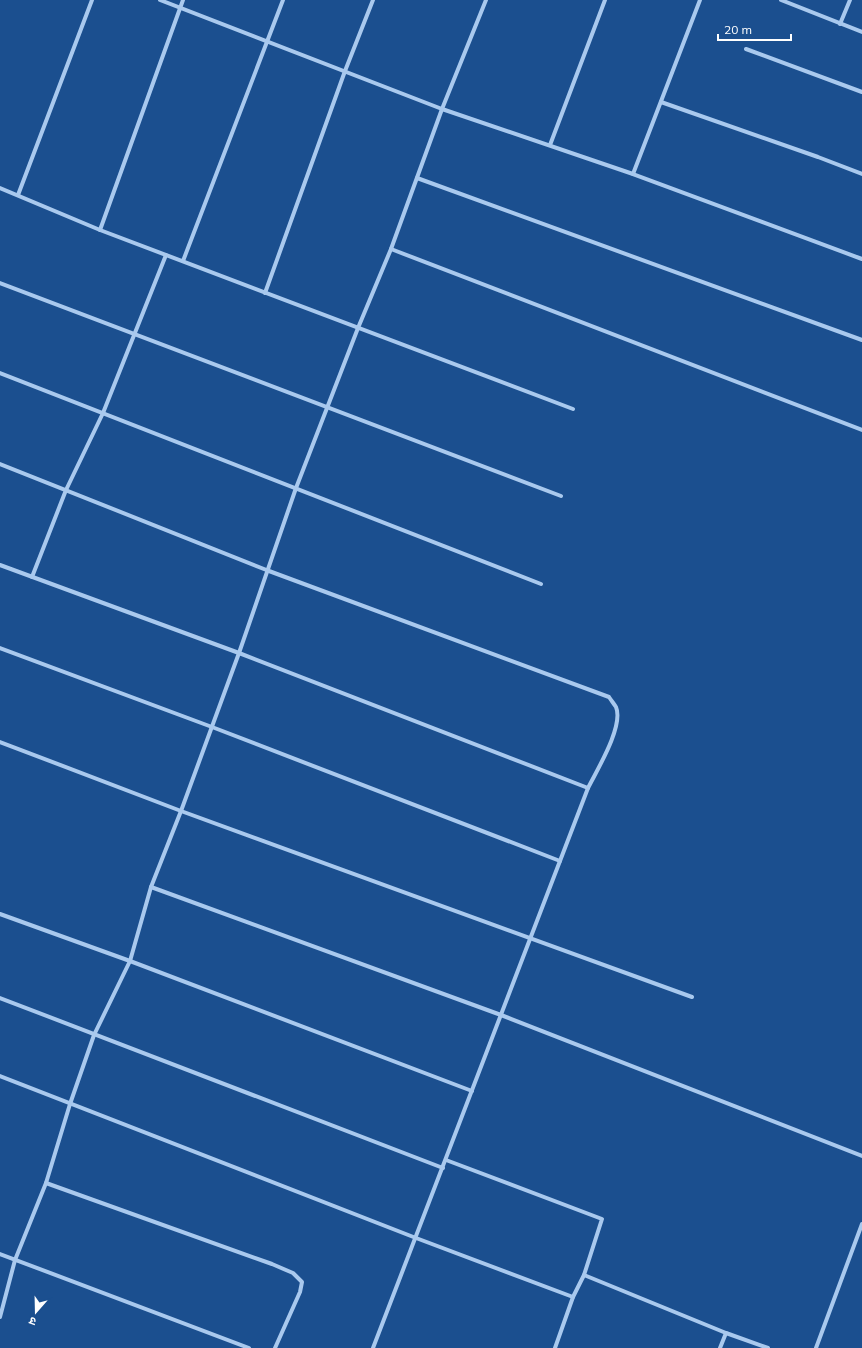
<svg xmlns="http://www.w3.org/2000/svg" width="862" height="1348" font-family="Mulish,'Noto Sans Devanagari',sans-serif">
	<style>
		.lines { fill: none; stroke-linecap: round; stroke-linejoin: round }
		.street { stroke: #a9c9ee; stroke-width: 4 }
	</style>
	<rect width="100%" height="100%" fill="#1b4f8f"/>
	<g class="lines">
		<!-- street -->
		<g class="street">
			<path d="M160,0L442,109L633,174L862,259"/>
			<path d="M781,0L862,32"/>
			<path d="M840,24L850,0"/>
			<path d="M746,49L862,92"/>
			<path d="M661,102L818,157L862,174"/>
			<path d="M550,145L605,0"/>
			<path d="M633,174L700,0"/>
			<path d="M417,178L862,340"/>
			<path d="M0,188L100,230L573,409"/>
			<path d="M18,195L92,0"/>
			<path d="M100,230L183,0"/>
			<path d="M391,249L862,430"/>
			<path d="M183,261L283,0"/>
			<path d="M0,283L561,496"/>
			<path d="M265,293L345,71L373,0"/>
			<path d="M0,373L541,584"/>
			<path d="M0,464L269,571L609,697C611,700 614,704 616,707C624,726 597,770 588,788L373,1348"/>
			<path d="M0,565L239,653L588,788"/>
			<path d="M32,577L66,490L103,413L166,255"/>
			<path d="M0,648L212,727L560,861"/>
			<path d="M0,742L181,811L692,997"/>
			<path d="M151,887L501,1015L862,1156"/>
			<path d="M0,914L130,961L472,1091"/>
			<path d="M0,998L443,1168"/>
			<path d="M0,1076L416,1238L573,1297"/>
			<path d="M446,1160L602,1219L584,1275L573,1297L555,1348"/>
			<path d="M46,1183L272,1264L293,1273L302,1282L300,1292L275,1348"/>
			<path d="M0,1254L249,1348"/>
			<path d="M584,1275L726,1333L768,1348"/>
			<path d="M0,1317L15,1260L46,1183L70,1104L94,1035L130,961L151,887L181,811L239,653L296,488L358,328L391,249L442,109L486,0"/>
			<path d="M720,1348L726,1333"/>
			<path d="M816,1348L862,1224"/>
		</g>
	</g>
	<!-- north arrow -->
	<g transform="translate(36 1312) rotate(200)" stroke="#1b4f8f" stroke-width="3" paint-order="stroke">
	<path d="M0-3L7 15L0 10L-7 15Z" fill="#ffffff"/>
	<text y="-6" font-size="11" font-weight="bold" text-anchor="middle" fill="#ffffff">उ</text>
	</g>
	<!-- scale -->
	<path d="M718 34v6h73v-6" fill="none" stroke="#ffffff" stroke-width="2"/>
	<text x="724" y="34" font-size="12" fill="#ffffff" stroke="#1b4f8f" stroke-width="3" paint-order="stroke">20 m</text>
</svg>
